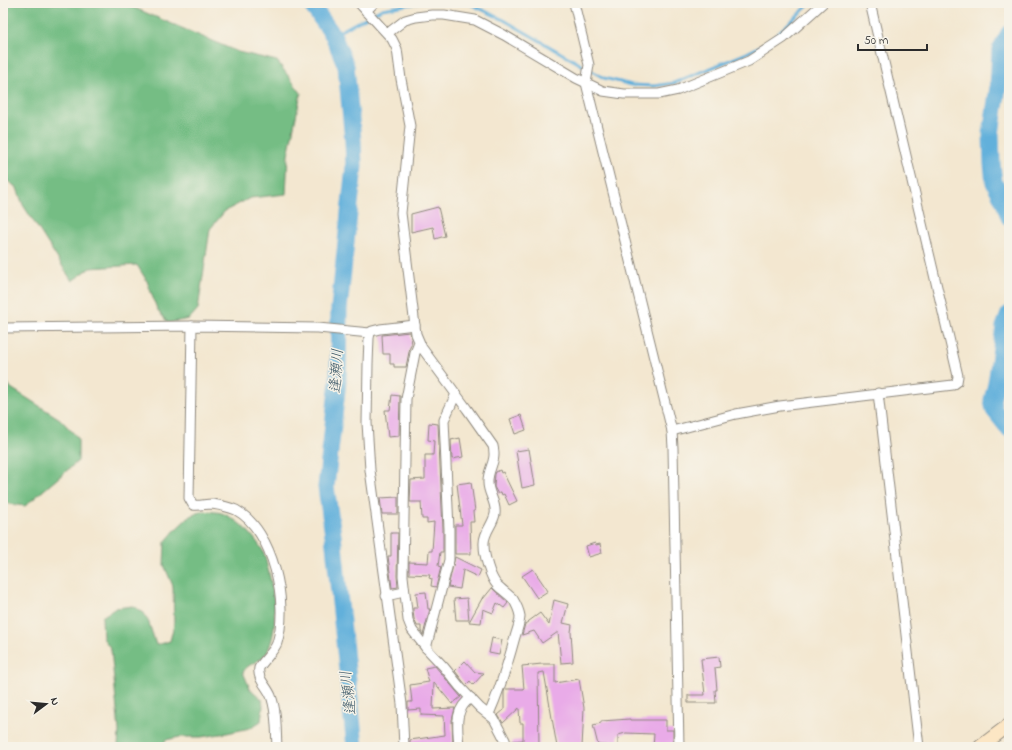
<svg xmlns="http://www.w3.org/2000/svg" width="1012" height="750" font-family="'Indie Flower','Klee One',sans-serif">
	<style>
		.forest { fill: #74bd84; stroke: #507458 }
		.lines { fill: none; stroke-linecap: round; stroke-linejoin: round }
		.stream { stroke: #62b0db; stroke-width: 3 }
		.river { stroke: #62b0db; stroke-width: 17 }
		.building { fill: #e9abe8 }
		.street-casing { stroke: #8f897e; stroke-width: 11 }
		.secondary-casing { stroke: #8f897e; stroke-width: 15 }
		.street { stroke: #fff; stroke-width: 9 }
		.secondary { stroke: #fce6c4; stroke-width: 13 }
		.labels { text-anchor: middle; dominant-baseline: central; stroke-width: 3; stroke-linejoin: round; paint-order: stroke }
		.water-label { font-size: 15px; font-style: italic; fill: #3e5a69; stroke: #f7f3e8 }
	</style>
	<rect width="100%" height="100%" fill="#f7f3e8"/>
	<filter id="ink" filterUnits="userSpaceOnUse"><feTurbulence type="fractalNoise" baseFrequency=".025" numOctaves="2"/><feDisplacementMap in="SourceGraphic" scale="8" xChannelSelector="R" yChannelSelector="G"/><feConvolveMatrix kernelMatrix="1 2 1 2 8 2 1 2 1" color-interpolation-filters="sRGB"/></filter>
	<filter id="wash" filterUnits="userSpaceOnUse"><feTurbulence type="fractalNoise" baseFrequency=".012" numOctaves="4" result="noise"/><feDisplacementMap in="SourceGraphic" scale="16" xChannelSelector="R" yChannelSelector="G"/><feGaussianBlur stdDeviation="0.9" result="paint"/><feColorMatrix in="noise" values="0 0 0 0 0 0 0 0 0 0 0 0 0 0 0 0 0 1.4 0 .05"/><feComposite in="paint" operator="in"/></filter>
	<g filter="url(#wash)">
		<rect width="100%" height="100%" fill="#f3e7d0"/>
		<!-- forest -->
		<g class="forest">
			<path d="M3,3H123L238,52L277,61L301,93L288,155L286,194L250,198L225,211L210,229L198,309L189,319L168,323L157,309L147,281L137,265L90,268L72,281L23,205L17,188L8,181L3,182Z"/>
			<path d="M3,376L11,388L60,419L78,438V461L25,506L3,503Z"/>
			<path d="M202,511C209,512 220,511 226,515C242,523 254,536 263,551C266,556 266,563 268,569C274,594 279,623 269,648C264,663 249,661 243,672L250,689L262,699L263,706L261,721L250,728L227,733L201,737H180L165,740L164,747H118L119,731L111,649L103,638L102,617L116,608L133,606L144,613L149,623L156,645L170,641L174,625L173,586L164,565L165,542L177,528L190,516Z"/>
		</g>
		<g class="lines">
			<!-- stream -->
			<g class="stream">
				<path d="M468,3L504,20L604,78L632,85L654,86L674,83L745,54L768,42L811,3"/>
				<path d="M333,35L382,9L418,3"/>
			</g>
			<!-- river -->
			<g class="river">
				<path d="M310,3L333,35L346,66L353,141L354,166L339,309L338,381L326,487L333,535L355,747"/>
				<path d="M1009,33L1000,50L998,87L991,134L992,164L994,182L1004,202L1009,217"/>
				<path d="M1009,314L1004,327L996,384L992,400L994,410L1009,429"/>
			</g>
		</g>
		<g id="blocks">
			<!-- building -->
			<g class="building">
				<path d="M438,207L445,236L435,239L433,227L411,232V214Z"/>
				<path d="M410,332L412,344L410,347L406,367H394V364H390V354H383L382,335Z"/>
				<path d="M392,395L400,396L399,436L388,437L385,410H390Z"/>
				<path d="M521,415L526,430L515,434L510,419Z"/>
				<path d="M429,423L438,424L443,529V552H440L438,566L441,567L436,587L431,586L432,579L429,578L430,575L409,574V562L428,563L429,551H432L434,522L427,523V519H422L421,502H410L411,480L425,479V455H433L434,441L428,440Z"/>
				<path d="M460,438L463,457L452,459L451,440Z"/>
				<path d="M529,449L535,485L522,488L516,451Z"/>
				<path d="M500,470L501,473L503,472L517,501L509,505L504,494L502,495L501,492L498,494L494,487L495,474L496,472Z"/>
				<path d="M471,482L475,511H473L474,522H470L471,554H455V525H462L457,484Z"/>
				<path d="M398,497V514H382L380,498Z"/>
				<path d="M391,533H398L397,576L398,587L392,588L388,556H391Z"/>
				<path d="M595,543L596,545L600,544L602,553L589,557L586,546Z"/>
				<path d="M455,557L481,570L478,577L463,570L460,589L448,587Z"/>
				<path d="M533,569L548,591L537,598L522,576Z"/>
				<path d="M492,588L508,603L504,608L497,603L493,613L483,609L481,623L469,622L484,595L483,599Z"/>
				<path d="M426,592L428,609H430L423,635L421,631V626H417L414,619L413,611V608H418L416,593Z"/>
				<path d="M467,598L469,620H456L454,599Z"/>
				<path d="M554,600L568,604L563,623L572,625L571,632L573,662L561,663L558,632L542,643L534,631L522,635L525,624L540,613L549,625Z"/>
				<path d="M492,638L502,640L499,655L489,653Z"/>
				<path d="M719,657L720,667L715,668L717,690H715L716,703H688V695H705L701,659Z"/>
				<path d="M465,661L475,672L484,673L473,685L470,681L466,685L455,671Z"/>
				<path d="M542,664H555V683L579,679L584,708L582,747H557L544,672L538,673L539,747H513L512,741L523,740V723H520L519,708L503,723L498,715L504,710V692L505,689H524L522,666Z"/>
				<path d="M435,666L461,697L452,704L434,682L433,709L455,708L452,720L453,747H410V740L445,735L444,716L421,715V709L408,710V702H412L410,685L429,682L425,668Z"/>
				<path d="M630,719V720H666V730H673V747H653L654,734L626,733L618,735V746L598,745L593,725L601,723V721Z"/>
			</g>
		</g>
	</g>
	<g filter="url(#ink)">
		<use href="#blocks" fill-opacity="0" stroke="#8f897e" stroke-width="1"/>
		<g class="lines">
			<defs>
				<g id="street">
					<path d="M359,3L392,39L397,49L401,79L410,126L401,213L416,334L422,348L467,409L493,446C497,462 488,468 488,481C487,493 497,502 495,514C493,525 483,533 484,545C484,556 490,577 497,585C502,590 508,594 513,599C516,604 519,610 520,616C520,623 517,630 515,637C508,663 500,689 489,714"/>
					<path d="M574,3L589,65L586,83L672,431L673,448L679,747"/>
					<path d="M366,11L374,3"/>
					<path d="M388,33L405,20L416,17L432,15H444L475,20L504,35L576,78L603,91L624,94H659L678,90L749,61L784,38L823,3"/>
					<path d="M192,326L189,498L193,505C200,506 205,504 212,504C219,505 229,507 236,510C274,531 289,604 277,643C275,650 263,661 259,668C257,679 267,686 271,696C277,712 276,730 277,747"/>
					<path d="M3,328L192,326L318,328L370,333"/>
					<path d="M419,343L415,353L406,399L403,576L408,620L412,630L426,648L444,667L460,687L480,708L494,719L505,740L507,747"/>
					<path d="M878,393L919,747"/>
					<path d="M672,431L736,414L780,406L953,385L957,382L958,376L870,3"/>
					<path d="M386,596L404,592"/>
					<path d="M426,648L449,560V529L444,420L456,394"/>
					<path d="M404,747L402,704L370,470L367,423L368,364L369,338L370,333L372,331L380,329L415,325"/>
					<path d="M459,747C458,728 453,710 471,698"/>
				</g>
				<path id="secondary" d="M980,747L1009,725"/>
			</defs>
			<!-- street casing -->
			<use href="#street" class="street-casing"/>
			<!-- secondary casing -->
			<use href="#secondary" class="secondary-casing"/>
			<!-- street -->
			<use href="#street" class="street"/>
			<!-- secondary -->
			<use href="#secondary" class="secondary"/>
		</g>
	</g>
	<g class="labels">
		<!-- water labels -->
		<g class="water-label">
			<text transform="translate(337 371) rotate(-87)">逢瀬川</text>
			<text transform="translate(349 693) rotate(-97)">逢瀬川</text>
		</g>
	</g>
	<!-- margin -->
	<rect width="1012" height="750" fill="none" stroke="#f7f3e8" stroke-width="16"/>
	<!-- north arrow -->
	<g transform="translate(46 704) rotate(74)" stroke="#f7f3e8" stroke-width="3" paint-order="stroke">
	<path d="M0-3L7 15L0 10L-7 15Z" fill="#2b2b2b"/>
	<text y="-6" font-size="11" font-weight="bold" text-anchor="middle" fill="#2b2b2b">N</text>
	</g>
	<!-- scale -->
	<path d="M858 44v6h69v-6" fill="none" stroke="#2b2b2b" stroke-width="2"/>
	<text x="864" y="44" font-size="12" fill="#2b2b2b" stroke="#f7f3e8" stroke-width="3" paint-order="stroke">50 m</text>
</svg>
